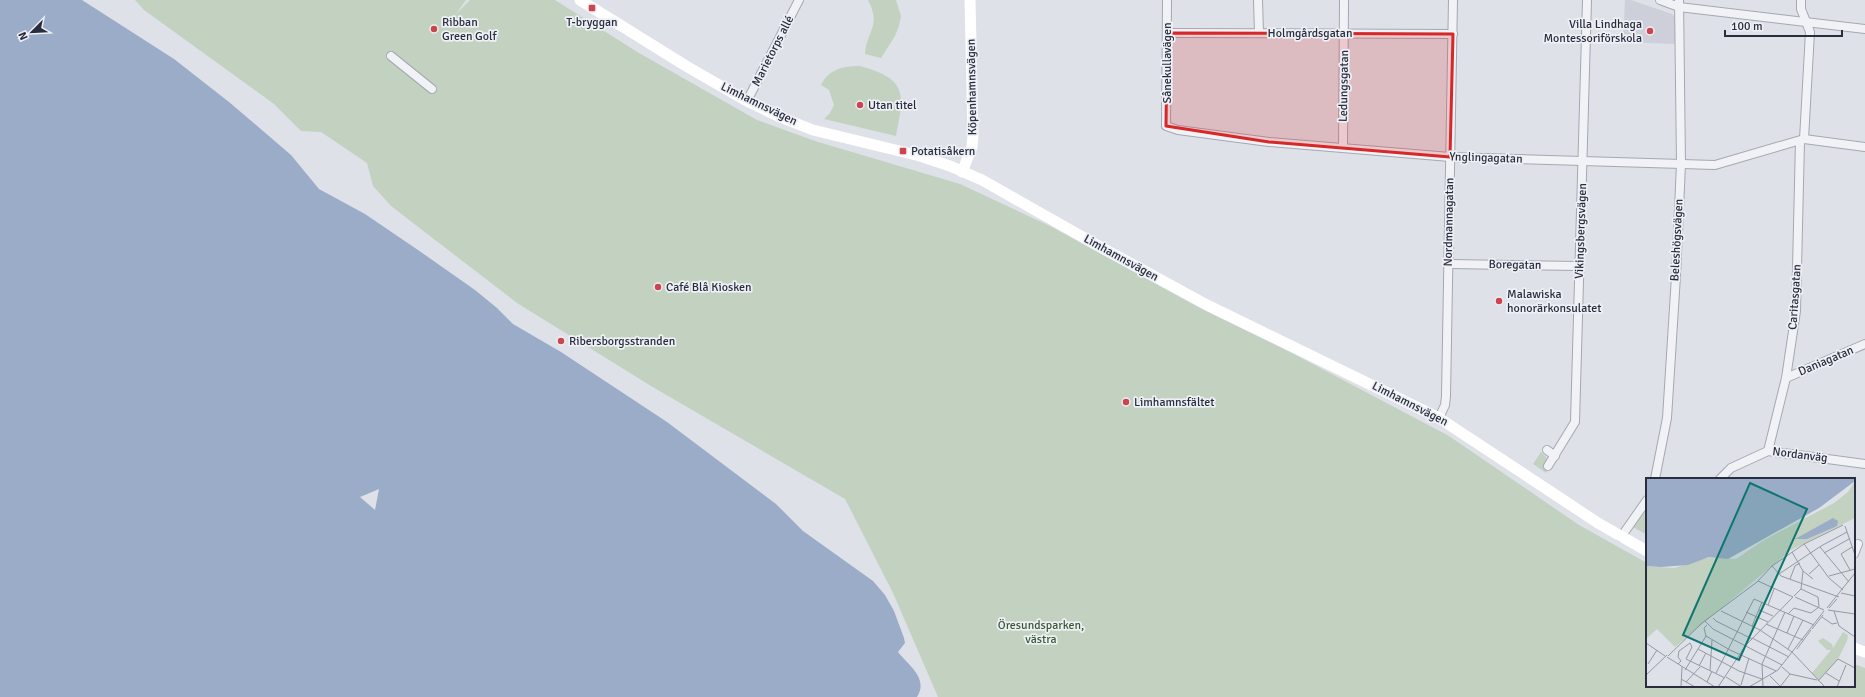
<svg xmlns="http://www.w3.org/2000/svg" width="1865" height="697" font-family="Signika,sans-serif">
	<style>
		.built { fill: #cdd0da }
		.green { fill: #c3d2c0 }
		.water { fill: #9aacc8 }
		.pier { fill: #dee1e8 }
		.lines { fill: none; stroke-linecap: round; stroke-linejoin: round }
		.street-casing { stroke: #a4a8b2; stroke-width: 10 }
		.street { stroke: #f1f2f6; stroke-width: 8 }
		.secondary { stroke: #fff; stroke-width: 11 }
		.marked { fill: #d62828; fill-opacity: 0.2; stroke: #d62828; stroke-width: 3; stroke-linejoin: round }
		.poi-dot { fill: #cc444d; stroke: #eef0f5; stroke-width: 1.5 }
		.labels { text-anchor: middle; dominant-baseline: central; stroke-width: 3.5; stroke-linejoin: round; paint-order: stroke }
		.poi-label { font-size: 12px; fill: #282e3e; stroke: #eef0f5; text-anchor: start }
		.street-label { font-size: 12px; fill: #282e3e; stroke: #eef0f5 }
		.park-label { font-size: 12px; fill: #395a35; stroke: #eef0f5 }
		.inset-road { fill: none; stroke: #9599a4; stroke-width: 1 }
		.view { fill: #0f766e; fill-opacity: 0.15; stroke: #0f766e; stroke-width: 2 }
		.inset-edge { fill: none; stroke: #282e3e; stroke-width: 2 }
	</style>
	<rect width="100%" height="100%" fill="#dee1e8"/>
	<!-- built -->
	<path class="built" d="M1625,0H1631L1672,14L1676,19L1675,44L1623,42Z"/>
	<!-- green -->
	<g class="green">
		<path d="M135,0H466L456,14L470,0H555L639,53L757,120L815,141L960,184L1050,226L1198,307L1290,352L1449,436L1579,525L1647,563V686H1854V664L1865,668V697H938L893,593L845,499L651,386L517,303L391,206L373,186L367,163L321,132L301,131L274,104L144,10Z"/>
		<path d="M868,0H896L901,16L899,26L895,36L881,58L865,54C866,32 882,26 868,0Z"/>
		<path d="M860,66C907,79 905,93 896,136L824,119L830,113L834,105L829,90L821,85C829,69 843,66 860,66Z"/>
		<path d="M1541,452L1546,457L1549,468L1546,473L1533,464Z"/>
		<path d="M1647,507V535L1633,527Z"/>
	</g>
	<!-- water -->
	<path class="water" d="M0,0H82L174,59L229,102L291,155L319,189L365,214L418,250L475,290L497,308L513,324L561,352L667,422L776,504L803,531L873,581L885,595L894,611L904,638L905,643L898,652C908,665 929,678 917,697H0Z"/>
	<!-- pier -->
	<path class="pier" d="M379,489L375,510L360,497Z"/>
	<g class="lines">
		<defs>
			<g id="street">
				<path d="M1167,0L1166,126L1178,130L1269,142L1450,157L1715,165L1804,139L1865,147"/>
				<path d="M1258,0L1259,33"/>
				<path d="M1660,0L1679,7L1865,29"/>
				<path d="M1801,0V9L1810,32L1804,139"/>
				<path d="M1167,33L1453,34"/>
				<path d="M391,56L432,89"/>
				<path d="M747,101L799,0"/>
				<path d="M1343,147L1344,0"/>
				<path d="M1449,264L1580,266"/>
				<path d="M1786,378L1865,344"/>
				<path d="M1439,418L1445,405L1446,396L1453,0"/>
				<path d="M1547,450L1555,456"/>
				<path d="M1768,451L1786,378L1796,311L1800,141"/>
				<path d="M1548,466L1575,422L1587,0"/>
				<path d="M1655,479L1667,418L1676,276L1681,164L1679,0"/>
				<path d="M1720,479L1731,468L1768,451L1865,464"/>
				<path d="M1621,537L1647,500"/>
				<path d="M1854,554L1858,544"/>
			</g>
		</defs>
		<!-- street casing -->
		<use href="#street" class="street-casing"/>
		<!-- street -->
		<use href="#street" class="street"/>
		<!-- secondary -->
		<g class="secondary">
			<path d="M580,0L686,66L747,101L780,117L813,130L920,156L950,166L982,180L1095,244L1207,305L1439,418L1598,523L1647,551"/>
			<path d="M962,172L972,147L973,135L970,0"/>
			<path d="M1854,648L1865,652"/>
		</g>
	</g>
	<!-- marked area -->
	<path class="marked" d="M1167,33L1453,34L1450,157L1269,142L1166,126Z"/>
	<!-- markers -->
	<g class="poi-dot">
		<rect x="588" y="4" width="8" height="8" rx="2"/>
		<circle cx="434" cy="29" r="4"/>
		<circle cx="1650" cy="31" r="4"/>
		<circle cx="860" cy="105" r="4"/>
		<rect x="899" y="147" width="8" height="8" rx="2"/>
		<circle cx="658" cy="287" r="4"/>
		<circle cx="1499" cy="301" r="4"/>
		<circle cx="561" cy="341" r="4"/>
		<circle cx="1126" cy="402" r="4"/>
	</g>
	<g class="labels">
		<!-- poi labels -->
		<g class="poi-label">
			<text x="442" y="22">Ribban<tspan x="442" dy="14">Green Golf</tspan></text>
			<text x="592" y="22" text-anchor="middle">T-bryggan</text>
			<text x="1642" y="24" text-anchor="end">Villa Lindhaga<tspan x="1642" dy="14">Montessoriförskola</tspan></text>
			<text x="868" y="105">Utan titel</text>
			<text x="911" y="151">Potatisåkern</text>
			<text x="666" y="287">Café Blå Kiosken</text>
			<text x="1507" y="294">Malawiska<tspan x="1507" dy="14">honorärkonsulatet</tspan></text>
			<text x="569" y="341">Ribersborgsstranden</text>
			<text x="1134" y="402">Limhamnsfältet</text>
		</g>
		<!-- street labels -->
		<g class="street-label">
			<text x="1310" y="33">Holmgårdsgatan</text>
			<text transform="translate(773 51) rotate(-63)">Marietorps allé</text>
			<text transform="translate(1167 63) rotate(-90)">Sånekullavägen</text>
			<text transform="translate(1344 86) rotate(-89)">Ledungsgatan</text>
			<text transform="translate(972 87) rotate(-91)">Köpenhamnsvägen</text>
			<text transform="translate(759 104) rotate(26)">Limhamnsvägen</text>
			<text transform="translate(1486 158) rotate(2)">Ynglingagatan</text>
			<text transform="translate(1449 222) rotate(-89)">Nordmannagatan</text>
			<text transform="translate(1581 231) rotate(-88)">Vikingsbergsvägen</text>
			<text transform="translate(1677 240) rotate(-87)">Beleshögsvägen</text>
			<text transform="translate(1121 258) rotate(29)">Limhamnsvägen</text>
			<text transform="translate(1515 265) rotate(1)">Boregatan</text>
			<text transform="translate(1795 297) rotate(-86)">Caritasgatan</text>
			<text transform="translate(1826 361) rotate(-23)">Daniagatan</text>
			<text transform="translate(1410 404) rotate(27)">Limhamnsvägen</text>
			<text transform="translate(1800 455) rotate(7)">Nordanväg</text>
		</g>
		<!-- park labels -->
		<g class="park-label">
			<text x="1041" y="625">Öresundsparken,<tspan x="1041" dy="14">västra</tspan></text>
		</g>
	</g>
	<!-- overview -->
	<g transform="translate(1646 478)">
		<rect width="209" height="209" fill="#dee1e8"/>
		<path d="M209,3V40L145,72L29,169L11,151L0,161V88L28,90L64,79L90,81L118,62L188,25L202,14ZM197,154L202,157L201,163L192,181L173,202L166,195L185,172H181L172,163L177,160L186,166L187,170Z" fill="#c3d2c0"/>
		<path d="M0,0H209V3L173,30L82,81L63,79L42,87L15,89L0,88ZM187,40L192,43L191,48L161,61H149Z" fill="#9aacc8"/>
		<path class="inset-road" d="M199,48L209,77M158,66L183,100L197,112M174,69L203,104M146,74L157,93L155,111L148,118M178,75L203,61M126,88L135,98L193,119M204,92L195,76L206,69M157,93L167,101M133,96L175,68L201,54M163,96L173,87M183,98L209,91M144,101L149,88L154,85M112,103L147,119M195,115L209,118M149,119L178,132M122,127L128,111M181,130L209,95M183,130L191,121M113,132L127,138M182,132L209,136M75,133L114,152L146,174L179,209M188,133L193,148L209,159M100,134L122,144M142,136L148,130L165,135L173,129L172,119L155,111M176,139L186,146L191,145M67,140L70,143L106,161M59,143L67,151L136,187M120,146L157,162M106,148L116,124M166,151L177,137M141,155L148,138M60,158L84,172M106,160L143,179M0,165L19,178M52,171L93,193L116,201M142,171L157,142M151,171L165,152M84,172L130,193M22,178L56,145L111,104L126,88L158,66L197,47M21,179L69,209M2,186L11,172M32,186L35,183L32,179L33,173L44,165L46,169L40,181L79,200M53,188L60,175M136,189L144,196L171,202M39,192L60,158L58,150L61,147M64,193L66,162M70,195L108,121L168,147M180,195L193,203M0,197L21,177M124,198L135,209M80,199L96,209M35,201L49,209M172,203L192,181L209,190M40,204L54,189M61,204L66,193M95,207L103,180M35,209L36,189M72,209L100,167L147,119M103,209L132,192L178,133M117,209L116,186L139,134M134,209L144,196M191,209L200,187"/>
		<path class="view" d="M104,5L161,31L93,182L37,157Z"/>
		<rect width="209" height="209" class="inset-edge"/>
	</g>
	<!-- north arrow -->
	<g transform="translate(32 32) rotate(246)" stroke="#eef0f5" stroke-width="3" paint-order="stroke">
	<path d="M0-3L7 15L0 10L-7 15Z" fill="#282e3e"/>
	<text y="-6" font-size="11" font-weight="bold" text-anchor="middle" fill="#282e3e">N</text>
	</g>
	<!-- scale -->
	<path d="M1725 30v6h117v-6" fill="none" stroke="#282e3e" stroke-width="2"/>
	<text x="1731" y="30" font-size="12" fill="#282e3e" stroke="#eef0f5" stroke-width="3" paint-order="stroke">100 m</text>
</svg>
